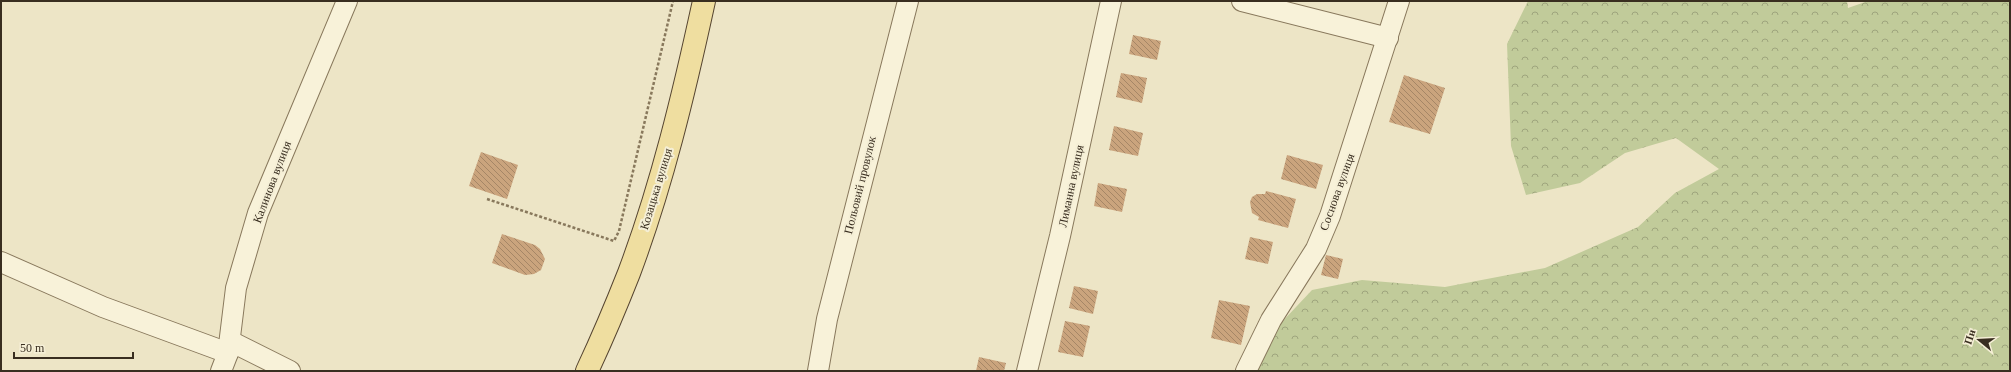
<svg xmlns="http://www.w3.org/2000/svg" width="2011" height="372" font-family="Georgia,serif">
	<style>
		.forest { fill: url(#forest-crowns) }
		.building { fill: url(#building-back-hatch) }
		.lines { fill: none; stroke-linecap: round; stroke-linejoin: round }
		.minor-casing { stroke: #88785c; stroke-width: 22 }
		.major-casing { stroke: #564530; stroke-width: 24 }
		.path { stroke: #88785c; stroke-width: 2.5; stroke-dasharray: 3 2; stroke-linecap: butt }
		.minor { stroke: #f8f2d9; stroke-width: 20 }
		.major { stroke: #efdea0; stroke-width: 22 }
		.labels { text-anchor: middle; dominant-baseline: central; stroke-width: 4; stroke-linejoin: round; paint-order: stroke }
		.street-label { font-size: 12px; fill: #392e20; stroke: #f5efd6 }
	</style>
	<defs>
		<pattern id="forest-crowns" width="20" height="18" patternUnits="userSpaceOnUse"><rect width="20" height="18" fill="#c1cb9a"/><path d="M2 6a3 3 0 1 1 6 0M12 15a3 3 0 1 1 6 0" fill="none" stroke="#9ea57d"/></pattern>
		<pattern id="building-back-hatch" width="6" height="6" patternUnits="userSpaceOnUse"><rect width="6" height="6" fill="#caa47d"/><path d="M-1 5l2 2M0 0l6 6M5-1l2 2" fill="none" stroke="#a58666"/></pattern>
	</defs>
	<rect width="100%" height="100%" fill="#ede5c6"/>
	<!-- forest -->
	<path class="forest" d="M1528,1H1847L1848,8L1868,1H2010V371H1252L1280,324L1312,290L1362,280L1445,287L1545,268L1638,227L1675,193L1719,169L1676,138L1625,153L1580,183L1526,195L1511,146L1507,44Z"/>
	<!-- building -->
	<g class="building">
		<path d="M1133,35L1161,41L1157,60L1129,54Z"/>
		<path d="M1121,73L1147,78L1142,103L1116,97Z"/>
		<path d="M1404,75L1445,88L1430,134L1389,122Z"/>
		<path d="M1114,126L1143,133L1138,156L1109,150Z"/>
		<path d="M481,152L518,165L507,199L469,186Z"/>
		<path d="M1287,155L1323,165L1316,189L1281,179Z"/>
		<path d="M1098,183L1127,189L1122,212L1094,206Z"/>
		<path d="M1266,191L1296,199L1288,228L1258,220L1259,217L1252,213L1250,202L1252,197L1257,194H1265Z"/>
		<path d="M502,234L535,245L540,249L545,259L541,270L534,274L525,275L492,263Z"/>
		<path d="M1250,237L1273,242L1268,264L1245,259Z"/>
		<path d="M1326,255L1343,259L1338,279L1321,275Z"/>
		<path d="M1074,286L1098,291L1093,314L1069,308Z"/>
		<path d="M1219,300L1250,306L1241,345L1211,338Z"/>
		<path d="M1065,321L1090,326L1083,357L1058,352Z"/>
		<path d="M979,357L1006,363L1004,371H976Z"/>
	</g>
	<g class="lines">
		<defs>
			<g id="minor">
				<path d="M1242,1L1388,38"/>
				<path d="M1,262L103,307L228,353"/>
				<path d="M230,341L290,371"/>
				<path d="M221,371L228,353L236,288L258,213L347,1"/>
				<path d="M818,371L827,319L908,1"/>
				<path d="M1027,371L1060,236L1111,1"/>
				<path d="M1246,371L1271,320L1316,249L1330,216L1399,1"/>
			</g>
			<path id="major" d="M587,371C602,339 616,306 629,273C662,185 684,93 704,1"/>
		</defs>
		<!-- minor casing -->
		<use href="#minor" class="minor-casing"/>
		<!-- major casing -->
		<use href="#major" class="major-casing"/>
		<!-- path -->
		<path class="path" d="M487,199L614,241L619,231L673,1"/>
		<!-- minor -->
		<use href="#minor" class="minor"/>
		<!-- major -->
		<use href="#major" class="major"/>
	</g>
	<g class="labels">
		<!-- street labels -->
		<g class="street-label">
			<text transform="translate(272 182) rotate(-69)">Калинова вулиця</text>
			<text transform="translate(860 185) rotate(-76)">Польовий провулок</text>
			<text transform="translate(1071 186) rotate(-78)">Лиманна вулиця</text>
			<text transform="translate(656 189) rotate(-73)">Козацька вулиця</text>
			<text transform="translate(1337 192) rotate(-70)">Соснова вулиця</text>
		</g>
	</g>
	<!-- border -->
	<rect width="2011" height="372" fill="none" stroke="#392e20" stroke-width="4"/>
	<!-- north arrow -->
	<g transform="translate(1979 340) rotate(288)" stroke="#f5efd6" stroke-width="3" paint-order="stroke">
	<path d="M0-3L7 15L0 10L-7 15Z" fill="#392e20"/>
	<text y="-6" font-size="11" font-weight="bold" text-anchor="middle" fill="#392e20">Пн</text>
	</g>
	<!-- scale -->
	<path d="M14 352v6h119v-6" fill="none" stroke="#392e20" stroke-width="2"/>
	<text x="20" y="352" font-size="12" fill="#392e20" stroke="#f5efd6" stroke-width="3" paint-order="stroke">50 m</text>
</svg>
